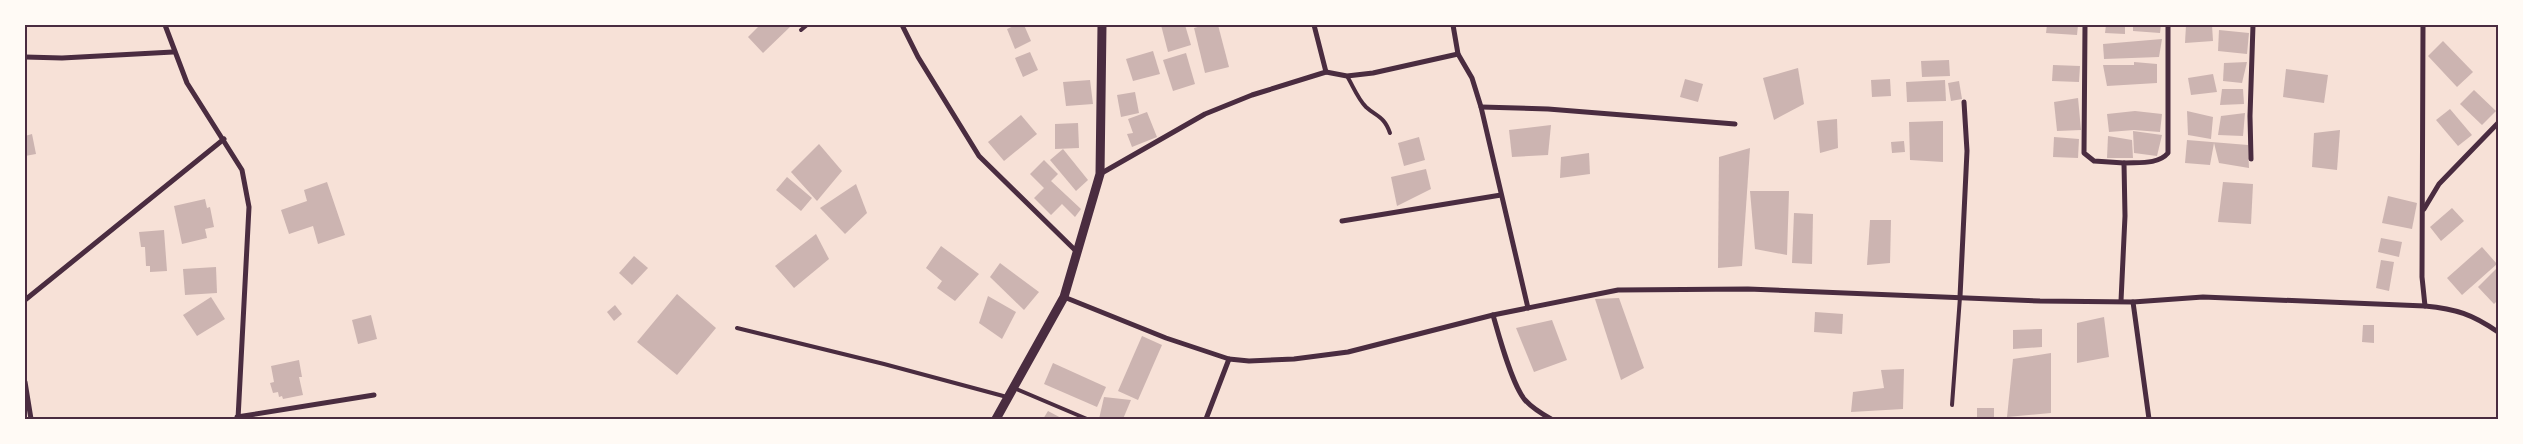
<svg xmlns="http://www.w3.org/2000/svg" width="2523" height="444" font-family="'Roboto Condensed',sans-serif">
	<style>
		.building { fill: #ccb4b1 }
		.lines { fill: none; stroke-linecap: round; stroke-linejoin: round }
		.service { stroke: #4a2c40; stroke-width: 4 }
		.minor { stroke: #4a2c40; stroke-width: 5 }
		.tertiary { stroke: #4a2c40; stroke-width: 9 }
		.neatline { fill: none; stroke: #4a2c40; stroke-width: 2 }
	</style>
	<rect width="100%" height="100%" fill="#f7e1d7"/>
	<!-- building -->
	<g class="building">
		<path d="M760,25H792L763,53L748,37Z"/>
		<path d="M1016,25H1024L1031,41L1015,49L1007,29Z"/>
		<path d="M1161,25H1185L1191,45L1168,52Z"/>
		<path d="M1205,25H1218L1229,67L1205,73L1194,28Z"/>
		<path d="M2047,25H2078L2077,35L2046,33Z"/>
		<path d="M2106,25H2125V34L2105,33Z"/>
		<path d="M2133,25H2161L2160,33L2133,31Z"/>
		<path d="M2186,25H2212L2213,41L2185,43Z"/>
		<path d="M2219,30L2249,33L2247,54L2218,51Z"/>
		<path d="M2162,39L2159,57L2104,59L2103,44Z"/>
		<path d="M2443,41L2473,72L2457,87L2428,56Z"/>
		<path d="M1153,51L1160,74L1133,81L1126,59Z"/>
		<path d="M1030,52L1038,70L1023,77L1015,58Z"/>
		<path d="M1186,53L1195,84L1173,91L1163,60Z"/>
		<path d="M1949,60L1950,76L1922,77L1921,61Z"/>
		<path d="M2134,62L2157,64V83L2107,86L2103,65H2134Z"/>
		<path d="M2247,62L2242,83L2223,81L2224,63Z"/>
		<path d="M2053,65L2080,66L2079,82L2052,81Z"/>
		<path d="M1798,68L1804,104L1774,120L1763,78Z"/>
		<path d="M2286,69L2328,75L2324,103L2283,97Z"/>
		<path d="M2213,74L2217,92L2191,95L2188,78Z"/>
		<path d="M1685,79L1703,84L1698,102L1680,97Z"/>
		<path d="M1890,79L1891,96L1872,97L1871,80Z"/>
		<path d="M1090,80L1093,104L1066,106L1063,82Z"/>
		<path d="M1945,80L1946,101L1907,102L1906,82Z"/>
		<path d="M1959,81L1962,99L1951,101L1948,83Z"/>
		<path d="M2222,89H2243L2244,104L2220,105Z"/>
		<path d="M2474,90L2496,111L2482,125L2460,104Z"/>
		<path d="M1135,92L1139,113L1121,117L1117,95Z"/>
		<path d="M2078,98L2081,130L2057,131L2054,102Z"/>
		<path d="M2450,109L2472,135L2458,146L2436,120Z"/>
		<path d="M2135,111L2162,114L2160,132L2134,130L2109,132L2107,114Z"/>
		<path d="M2187,111L2213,117L2211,139L2188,135Z"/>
		<path d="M1147,112L1157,137L1132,147L1127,134L1133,133L1128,119Z"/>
		<path d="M2245,113L2243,136L2218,135L2221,116Z"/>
		<path d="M1021,115L1037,134L1004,161L988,142Z"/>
		<path d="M1837,119L1838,148L1820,153L1817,121Z"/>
		<path d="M1943,121V162L1910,160L1909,122Z"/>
		<path d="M1078,123L1079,148L1055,149V124Z"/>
		<path d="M1551,125L1548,155L1512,157L1509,130Z"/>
		<path d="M2340,130L2337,170L2312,167L2314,133Z"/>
		<path d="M2133,131L2162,135L2157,156L2134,153Z"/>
		<path d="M32,134L36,154L25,156V136Z"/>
		<path d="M2108,136L2132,140L2133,158H2107Z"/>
		<path d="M1419,137L1425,160L1404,166L1398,143Z"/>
		<path d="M2054,137L2079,139L2078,158L2053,157Z"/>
		<path d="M2187,140L2248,145L2249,168L2219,163L2214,143L2210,165L2185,163Z"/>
		<path d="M1904,141L1905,152L1892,153L1891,142Z"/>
		<path d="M819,144L842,171L817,201L791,172Z"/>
		<path d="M1750,148L1742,266L1718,268L1719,157Z"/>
		<path d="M1063,149L1088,180L1076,191L1050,160Z"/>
		<path d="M1589,153L1590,174L1560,178L1561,157Z"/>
		<path d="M1044,160L1058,174L1051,181L1081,209L1075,217L1062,204L1051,215L1034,198L1044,188L1030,174Z"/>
		<path d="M1426,169L1431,189L1397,206L1391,177Z"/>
		<path d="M787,177L812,198L801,211L776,190Z"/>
		<path d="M327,182L345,235L318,244L313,226L289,234L281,210L307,201L304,190Z"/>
		<path d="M2223,182L2253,184L2251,224L2218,222Z"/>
		<path d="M856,184L867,213L845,234L820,208Z"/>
		<path d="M1750,191H1789L1787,255L1755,249Z"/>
		<path d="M2388,196L2417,203L2412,229L2382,223Z"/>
		<path d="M205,199L207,208L210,207L214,227L205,229L207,238L182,244L174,206Z"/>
		<path d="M2452,208L2464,221L2441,241L2430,227Z"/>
		<path d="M1794,213L1813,214L1812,264L1792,263Z"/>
		<path d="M1870,220H1891L1890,263L1867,265Z"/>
		<path d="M164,230L167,271L150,272V266H146L145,247H141L139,232Z"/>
		<path d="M816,234L829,259L794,288L775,266Z"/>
		<path d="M2381,238L2402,242L2399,257L2378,252Z"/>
		<path d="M941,246L979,274L955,301L937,288L942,281L926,268Z"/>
		<path d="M2482,247L2497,264L2462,295L2447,278Z"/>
		<path d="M634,256L648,268L632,285L619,273Z"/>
		<path d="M2381,260L2394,262L2389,291L2376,288Z"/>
		<path d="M1000,263L1039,292L1024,310L990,277Z"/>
		<path d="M216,267L217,293L185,295L183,269Z"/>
		<path d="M2498,267V300L2494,304L2478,287Z"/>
		<path d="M677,294L716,328L677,375L637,342Z"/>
		<path d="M988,296L1016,312L1002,339L979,323Z"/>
		<path d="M211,297L225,319L197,336L183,315Z"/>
		<path d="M1619,298L1644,368L1621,380L1595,299Z"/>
		<path d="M615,305L622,314L614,321L607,312Z"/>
		<path d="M1815,312L1843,314L1842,334L1814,332Z"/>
		<path d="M371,315L377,339L358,344L352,320Z"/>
		<path d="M2104,317L2109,357L2077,363V323Z"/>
		<path d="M1552,320L1567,360L1534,372L1516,328Z"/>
		<path d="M2363,325H2374V343L2362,342Z"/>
		<path d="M2042,329V347L2013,349V330Z"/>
		<path d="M1142,336L1162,345L1138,400L1118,391Z"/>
		<path d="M2051,353V413L2007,417L2013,359Z"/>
		<path d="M299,360L302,377H299L303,395L283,399L282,396L279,397L278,392L273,393L270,383L274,382L271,366Z"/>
		<path d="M1053,363L1106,387L1097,407L1044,384Z"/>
		<path d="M1904,369L1903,409L1851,412L1853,392L1884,388L1881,370Z"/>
		<path d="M1104,397L1131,400L1123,419H1099Z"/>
		<rect x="1977" y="408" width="17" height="11"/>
		<path d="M1048,411L1063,419H1043Z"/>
	</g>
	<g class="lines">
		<!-- service -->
		<g class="service">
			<path d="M801,30L807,25"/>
			<path d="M1347,76C1353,86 1358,99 1366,107C1377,117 1384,116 1390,133"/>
			<path d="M737,328L884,364L1007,397"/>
			<path d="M1014,388L1087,419"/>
			<path d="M1952,405L1960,297"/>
		</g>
		<!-- minor -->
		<g class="minor">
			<path d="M165,25L187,83L242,170L249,207L238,419"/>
			<path d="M902,25L918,57L979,156L1077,252"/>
			<path d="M1314,25L1326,72"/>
			<path d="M1453,25L1458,54L1472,78L1481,107L1528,308"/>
			<path d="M2085,25L2084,153L2094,161L2124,163"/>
			<path d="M2423,25L2422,277L2425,306"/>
			<path d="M25,57L62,58L173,52"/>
			<path d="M1481,107L1548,109L1735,124"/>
			<path d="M2251,159L2250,116L2253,25"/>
			<path d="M1100,174L1205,114L1252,95L1326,72L1347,76L1373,73L1458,54"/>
			<path d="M2424,209L2439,184L2498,123"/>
			<path d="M1342,221L1501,195"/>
			<path d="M1064,297L1166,338L1229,359L1249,361L1294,359L1348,352L1493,315L1618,290L1748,289L2040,301L2133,302L2203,297L2425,306C2456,309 2472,314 2498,332"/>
			<path d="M1960,297L1967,151L1964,102"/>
			<path d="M25,300L224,139"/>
			<path d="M2121,301L2125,216L2124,163C2138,162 2158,165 2168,153V25"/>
			<path d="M2133,302L2149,419"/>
			<path d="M1493,315C1499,336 1512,385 1525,400C1532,408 1542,414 1551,419"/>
			<path d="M25,382L31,419"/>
			<path d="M237,417L374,395"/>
			<path d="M1206,419L1229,359"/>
		</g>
		<!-- tertiary -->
		<path class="tertiary" d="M996,419L1064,297L1100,174L1102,25"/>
	</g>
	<!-- border -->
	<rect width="2523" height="444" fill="none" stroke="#fffaf5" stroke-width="52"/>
	<rect x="26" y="26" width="2471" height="392" class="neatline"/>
</svg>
